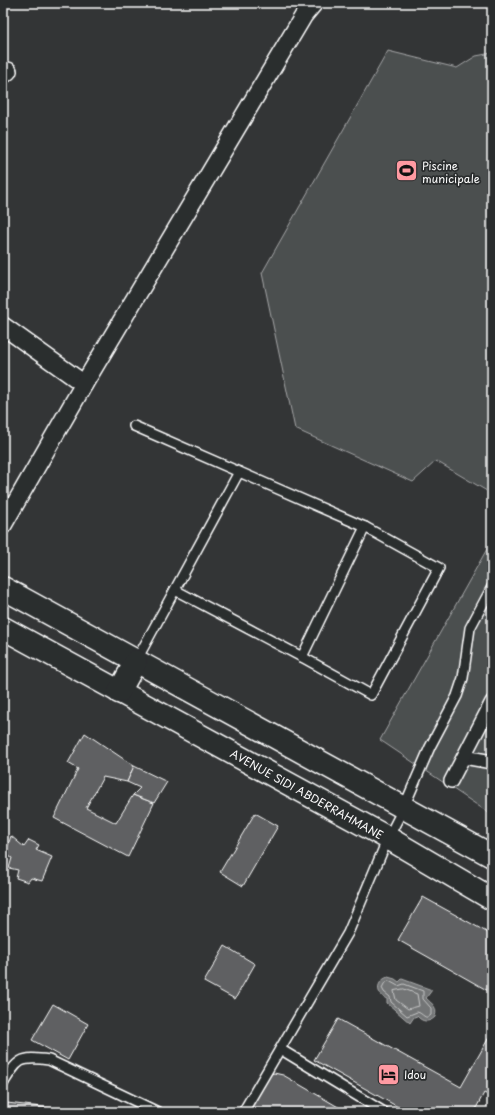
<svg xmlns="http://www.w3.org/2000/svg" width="495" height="1115" font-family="'Playpen Sans',sans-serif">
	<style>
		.green { fill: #4c4f50; stroke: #a6a7a8 }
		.water { fill: #737576; stroke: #abacad }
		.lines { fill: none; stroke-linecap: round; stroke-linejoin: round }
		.shore { stroke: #c7c8c8; stroke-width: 1 }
		.building { fill: #5f6162; stroke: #fff }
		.service-casing { stroke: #fff; stroke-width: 12 }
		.pedestrian-casing { stroke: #fff; stroke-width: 16 }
		.minor-casing { stroke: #fff; stroke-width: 20 }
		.tertiary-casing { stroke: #fff; stroke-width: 25 }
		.service { stroke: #2a2d2e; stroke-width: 9 }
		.pedestrian { stroke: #2a2d2e; stroke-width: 13 }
		.minor { stroke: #2a2d2e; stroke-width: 17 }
		.tertiary { stroke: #2a2d2e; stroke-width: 22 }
		.labels { text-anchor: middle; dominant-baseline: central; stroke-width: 3.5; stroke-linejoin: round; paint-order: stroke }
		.poi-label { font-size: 11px; fill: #fff; stroke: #2a2d2e; text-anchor: start }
		.street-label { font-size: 11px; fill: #fff; stroke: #2a2d2e }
	</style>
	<rect width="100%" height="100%" fill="#333536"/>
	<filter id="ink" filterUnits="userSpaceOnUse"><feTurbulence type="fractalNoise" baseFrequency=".025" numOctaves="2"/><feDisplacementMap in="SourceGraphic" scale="8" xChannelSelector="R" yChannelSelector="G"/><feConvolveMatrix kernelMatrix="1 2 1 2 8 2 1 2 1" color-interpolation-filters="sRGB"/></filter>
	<g filter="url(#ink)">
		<!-- green -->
		<g class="green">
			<path d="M388,51L457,68L476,56L492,53V494L436,461L413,482L295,429L262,273Z"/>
			<path d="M492,540V815L380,740Z"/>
		</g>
		<!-- water -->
		<path class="water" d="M388,977L395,979L399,982L402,979L432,990L426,998C432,1004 438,1007 435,1017C429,1023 422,1022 417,1016L414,1017L410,1023L387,1003V999C375,994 376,981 388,977Z"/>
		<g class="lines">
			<!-- shore -->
			<g class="shore">
				<path d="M389,981L398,986L404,984L423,991V999L431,1008V1015C425,1021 423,1013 417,1012L407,1016L391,1002L390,997L384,992L382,988L384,984Z"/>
				<path d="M404,989L417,994L419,1006L408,1009L396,1000L394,991Z"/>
			</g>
		</g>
		<!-- building -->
		<g class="building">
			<path d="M85,733L134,766L127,782L103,777L86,808L116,823L133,795L154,803L128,857L54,818L78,769L68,763Z"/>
			<path d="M134,766L167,782L154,803L133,795L140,788L127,782Z"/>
			<path d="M255,813L278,826L243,886L220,872Z"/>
			<path d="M11,836L24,847L29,840L39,845L36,850L52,857L42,881L31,878L28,882L16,878L18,870L9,868L12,858L5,854Z"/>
			<path d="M423,897L492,935V993L398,940Z"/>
			<path d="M225,946L255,964L235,999L204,982Z"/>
			<path d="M53,1004L88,1024L68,1060L32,1040Z"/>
			<path d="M338,1019L461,1087L492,1032V1097L484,1093L474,1112H407L314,1060Z"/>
			<path d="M274,1073L283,1075L347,1112H248L268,1075Z"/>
			<path d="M7,1103L76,1111L75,1112H7Z"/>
		</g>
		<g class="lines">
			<defs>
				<g id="service">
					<path d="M134,426L365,527L439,568L371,695L302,657L175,590"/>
					<path d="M302,657L365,527"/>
					<path d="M136,661L239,472"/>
					<path d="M280,1049L384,1112"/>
					<path d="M3,1084C18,1059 20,1056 49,1060L158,1112"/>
					<path d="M243,1112L348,933L388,838L404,807L430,747L457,696L463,678L470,628L492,587"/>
				</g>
				<g id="pedestrian">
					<path d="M464,757L492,762"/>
					<path d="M451,781L492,702"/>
				</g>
				<g id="minor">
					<path d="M3,75L8,71"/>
					<path d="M3,326L84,384"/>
					<path d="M3,525L84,384L304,15L314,3"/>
				</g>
				<g id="tertiary">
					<path d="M3,588L492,856"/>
					<path d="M3,628L388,838L492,899"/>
					<path d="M119,692L136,661"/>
				</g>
			</defs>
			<!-- service casing -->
			<use href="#service" class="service-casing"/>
			<!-- pedestrian casing -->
			<use href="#pedestrian" class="pedestrian-casing"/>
			<!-- minor casing -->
			<use href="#minor" class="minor-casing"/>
			<!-- tertiary casing -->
			<use href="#tertiary" class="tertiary-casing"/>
			<!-- service -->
			<use href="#service" class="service"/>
			<!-- pedestrian -->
			<use href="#pedestrian" class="pedestrian"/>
			<!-- minor -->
			<use href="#minor" class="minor"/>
			<!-- tertiary -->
			<use href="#tertiary" class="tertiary"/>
		</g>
	</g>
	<!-- icons -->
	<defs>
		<symbol id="stadium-square" viewBox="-11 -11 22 22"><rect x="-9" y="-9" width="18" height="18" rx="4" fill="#ff9aa2" stroke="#2a2d2e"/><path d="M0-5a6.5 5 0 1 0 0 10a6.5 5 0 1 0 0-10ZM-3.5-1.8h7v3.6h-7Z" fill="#111"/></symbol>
		<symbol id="hotel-square" viewBox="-11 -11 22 22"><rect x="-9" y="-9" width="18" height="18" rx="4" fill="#ff9aa2" stroke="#2a2d2e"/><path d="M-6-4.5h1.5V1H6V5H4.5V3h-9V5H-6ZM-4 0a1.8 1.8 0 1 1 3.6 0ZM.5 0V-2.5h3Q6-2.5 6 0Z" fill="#111"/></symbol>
	</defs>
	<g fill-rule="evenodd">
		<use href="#stadium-square" x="394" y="158" width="25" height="25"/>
		<use href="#hotel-square" x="376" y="1062" width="25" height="25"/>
	</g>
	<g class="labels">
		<!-- poi labels -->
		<g class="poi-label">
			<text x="422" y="165">Piscine<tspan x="422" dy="13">municipale</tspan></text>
			<text x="404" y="1074">Idou</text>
		</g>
		<!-- street labels -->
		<g class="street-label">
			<text transform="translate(307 794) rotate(29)">AVENUE SIDI ABDERRAHMANE</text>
		</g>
	</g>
	<!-- margin -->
	<rect width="495" height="1115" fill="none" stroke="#2a2d2e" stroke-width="16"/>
	<rect x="8" y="8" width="479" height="1099" fill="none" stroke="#fff" stroke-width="1.5" filter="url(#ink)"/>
</svg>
